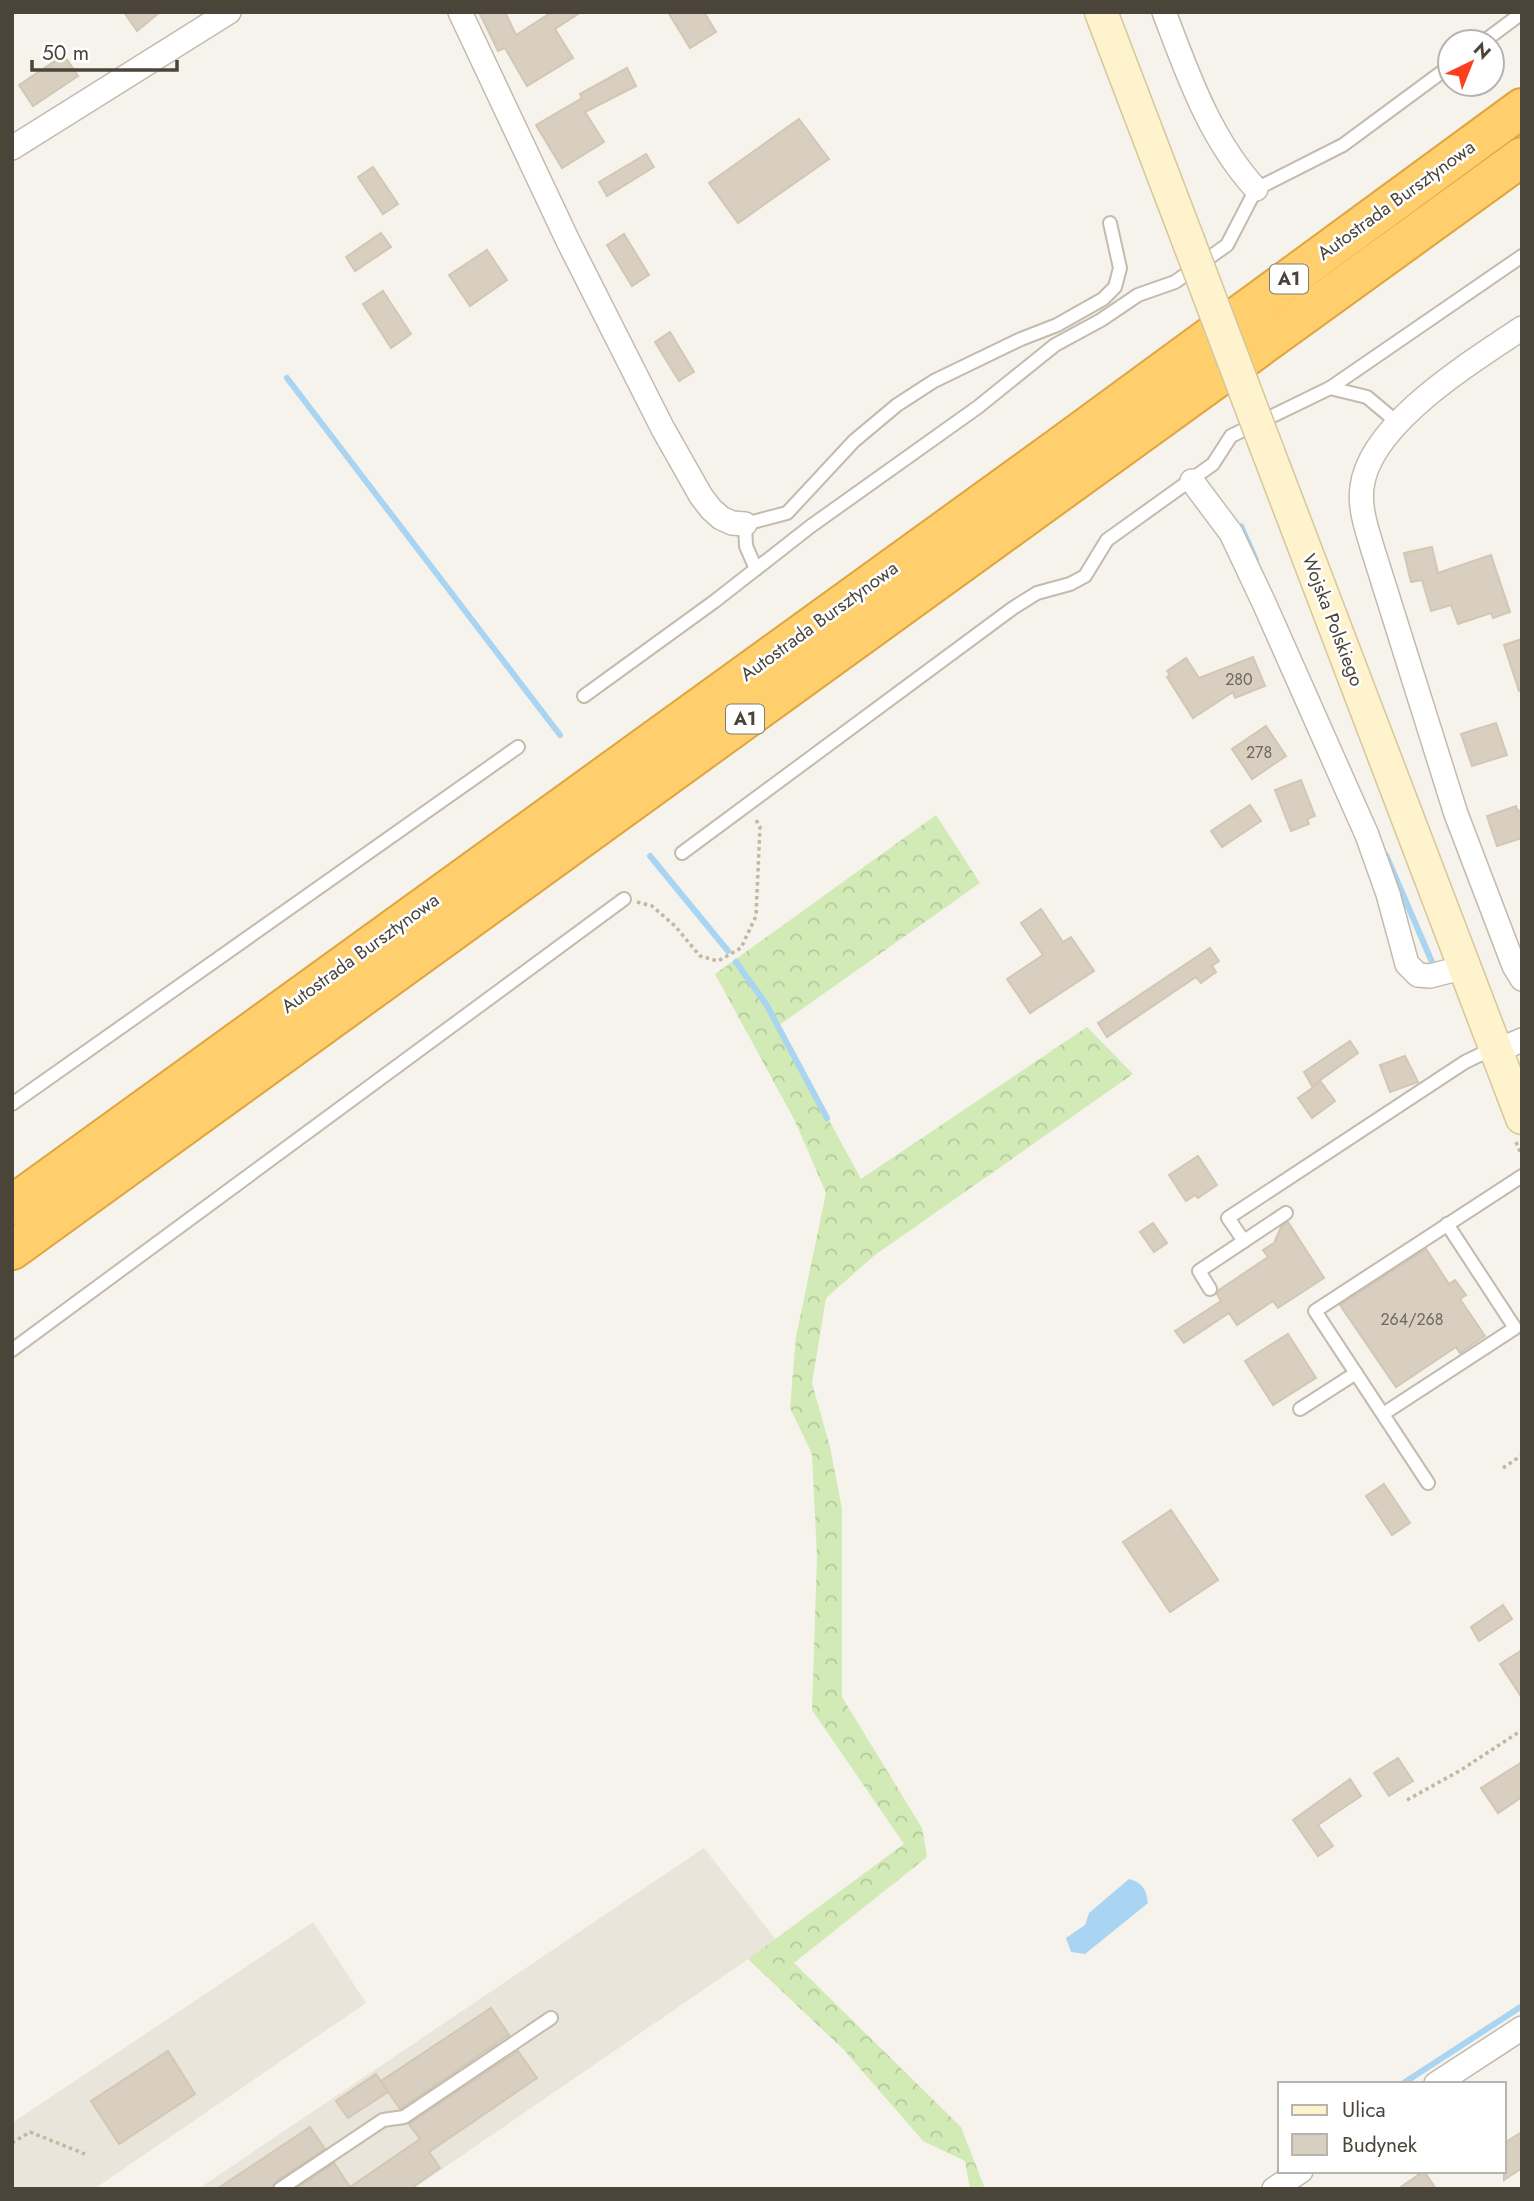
<svg xmlns="http://www.w3.org/2000/svg" width="1534" height="2201" font-family="Jost,sans-serif">
	<style>
		.residential { fill: #eae5da }
		.forest { fill: url(#forest-crowns) }
		.water { fill: #a9d4f2 }
		.lines { fill: none; stroke-linecap: round; stroke-linejoin: round }
		.stream { stroke: #a9d4f2; stroke-width: 6 }
		.building { fill: #d8cfc1; stroke: #d3c7b4; stroke-width: 2 }
		.lane-casing { stroke: #c2bbae; stroke-width: 16 }
		.street-casing { stroke: #c2bbae; stroke-width: 26 }
		.secondary-casing { stroke: #d6c79b; stroke-width: 35 }
		.highway-casing { stroke: #e0a43c; stroke-width: 42 }
		.path { stroke: #c4b79f; stroke-width: 3.5; stroke-dasharray: 3.5 3.5; stroke-linecap: butt }
		.lane { stroke: #fff; stroke-width: 12 }
		.street { stroke: #fff; stroke-width: 23 }
		.secondary { stroke: #fff3cd; stroke-width: 32 }
		.highway { stroke: #ffcf6e; stroke-width: 38 }
		.secondary-bridge-casing { stroke: #d6c79b; stroke-width: 35; stroke-linecap: butt }
		.secondary-bridge { stroke: #fff3cd; stroke-width: 32 }
		.labels { text-anchor: middle; dominant-baseline: central; stroke-width: 5; stroke-linejoin: round; paint-order: stroke }
		.number-label { font-size: 16px; fill: #6e675b }
		.shield { fill: #fff; stroke: #817c74; stroke-width: 2 }
		.shield-label { font-size: 18px; font-weight: bold; fill: #4b4439 }
		.street-label { font-size: 19px; fill: #4b4439; stroke: #fff }
	</style>
	<defs>
		<pattern id="forest-crowns" width="20" height="18" patternUnits="userSpaceOnUse" patternTransform="scale(1.75)"><rect width="20" height="18" fill="#d2eab5"/><path d="M2 6a3 3 0 1 1 6 0M12 15a3 3 0 1 1 6 0" fill="none" stroke="#b6ca9c"/></pattern>
	</defs>
	<rect width="100%" height="100%" fill="#f6f3ec"/>
	<!-- residential -->
	<g class="residential">
		<path d="M704,1848L776,1940L413,2189H198Z"/>
		<path d="M313,1922L366,2003L94,2189H12V2123Z"/>
	</g>
	<!-- forest -->
	<path class="forest" d="M936,815L980,883L778,1026L861,1179L1087,1027L1133,1074L875,1255L826,1298L812,1383L830,1447L842,1509V1697L922,1828L927,1857L794,1963L961,2127L985,2189H970L965,2161L923,2141L844,2050L748,1959L904,1844L812,1710L817,1557L812,1454L790,1408L796,1337L826,1193L795,1121L715,974Z"/>
	<!-- water -->
	<path class="water" d="M1129,1879C1143,1883 1146,1889 1148,1903L1085,1954L1071,1952L1066,1938L1085,1925L1089,1913Z"/>
	<g class="lines">
		<!-- stream -->
		<g class="stream">
			<path d="M287,378L560,735"/>
			<path d="M1241,526L1256,560"/>
			<path d="M1386,855L1432,962"/>
			<path d="M650,856L728,951"/>
			<path d="M736,962L766,1004L827,1118"/>
			<path d="M1402,2084L1522,2006"/>
		</g>
	</g>
	<!-- building -->
	<g class="building">
		<path d="M124,12H160L137,31Z"/>
		<path d="M479,12H505L516,35L552,12H581L555,29L573,58L527,86L505,48L498,51Z"/>
		<path d="M668,12H704L716,32L690,48Z"/>
		<path d="M64,55L78,76L33,106L19,85Z"/>
		<path d="M627,68L636,86L585,112L604,142L562,168L536,125L582,98L580,94Z"/>
		<path d="M799,119L829,159L738,223L709,183Z"/>
		<path d="M646,154L654,167L607,196L599,182Z"/>
		<path d="M373,167L398,204L383,214L358,177Z"/>
		<path d="M381,233L391,247L355,271L346,257Z"/>
		<path d="M624,234L649,275L632,286L607,245Z"/>
		<path d="M487,250L507,280L470,306L449,275Z"/>
		<path d="M383,291L411,334L391,348L363,304Z"/>
		<path d="M670,332L694,372L679,381L655,342Z"/>
		<path d="M1432,547L1438,573L1491,555L1510,612L1493,618L1491,613L1458,624L1451,605L1431,611L1422,580L1411,582L1404,553Z"/>
		<path d="M1522,639V690L1519,691L1504,645Z"/>
		<path d="M1253,657L1265,686L1235,698L1233,692L1193,718L1167,677L1170,675L1167,671L1186,658L1199,678Z"/>
		<path d="M1496,723L1507,755L1472,766L1461,734Z"/>
		<path d="M1266,726L1286,756L1252,779L1232,749Z"/>
		<path d="M1301,780L1315,816L1307,819L1309,824L1291,831L1275,790Z"/>
		<path d="M1250,805L1261,821L1222,847L1211,831Z"/>
		<path d="M1516,806L1518,811L1522,810V838L1497,846L1487,816Z"/>
		<path d="M1041,909L1063,942L1071,937L1094,971L1030,1013L1007,979L1043,955L1021,923Z"/>
		<path d="M1210,948L1219,961L1212,966L1216,972L1201,983L1196,977L1107,1037L1098,1023Z"/>
		<path d="M1350,1041L1358,1053L1312,1086L1304,1072Z"/>
		<path d="M1405,1056L1418,1082L1390,1092L1380,1065Z"/>
		<path d="M1321,1082L1335,1101L1312,1118L1298,1098Z"/>
		<path d="M1198,1156L1217,1185L1198,1198L1195,1195L1186,1201L1169,1175Z"/>
		<path d="M1288,1222L1324,1278L1278,1308L1273,1301L1237,1325L1229,1313L1184,1343L1175,1331L1221,1301L1217,1294L1219,1290L1268,1257L1263,1250L1274,1243L1281,1227Z"/>
		<path d="M1153,1223L1167,1243L1154,1252L1140,1232Z"/>
		<path d="M1426,1249L1449,1284L1455,1280L1466,1295L1460,1299L1485,1336L1460,1353L1456,1347L1396,1387L1340,1305Z"/>
		<path d="M1288,1334L1316,1378L1273,1405L1245,1361Z"/>
		<path d="M1384,1484L1410,1523L1392,1535L1366,1496Z"/>
		<path d="M1171,1510L1218,1580L1170,1612L1123,1542Z"/>
		<path d="M1503,1605L1512,1619L1479,1641L1471,1627Z"/>
		<path d="M1522,1650V1698L1500,1664Z"/>
		<path d="M1398,1758L1413,1781L1389,1796L1374,1773Z"/>
		<path d="M1522,1762V1797L1498,1813L1481,1788Z"/>
		<path d="M1350,1779L1361,1796L1318,1825L1333,1846L1318,1856L1293,1820Z"/>
		<path d="M491,2008L509,2035L400,2109L381,2081Z"/>
		<path d="M168,2051L195,2094L119,2144L91,2101Z"/>
		<path d="M518,2051L537,2078L429,2152L440,2168L410,2189H296L334,2163L350,2187L420,2139L409,2124Z"/>
		<path d="M376,2074L388,2092L348,2118L336,2101Z"/>
		<path d="M310,2127L325,2149L275,2182L271,2189H217Z"/>
		<path d="M1522,2132V2168L1504,2180V2143Z"/>
		<path d="M1424,2171L1436,2189H1398Z"/>
	</g>
	<g class="lines">
		<defs>
			<g id="lane">
				<path d="M1483,42L1522,13"/>
				<path d="M1330,388L1367,397L1398,423"/>
				<path d="M756,569L746,546L745,524L787,513L854,441L897,405L934,381L1021,339L1057,325L1103,299L1115,287L1120,268L1110,223"/>
				<path d="M584,696L715,601L811,526L978,407L1055,345L1101,320L1138,295L1175,282L1227,245L1256,189L1343,145L1450,66"/>
				<path d="M682,853L1013,608L1037,593L1070,584L1085,576L1107,540L1213,464L1231,436L1330,388L1522,256"/>
				<path d="M12,1104L518,747"/>
				<path d="M1244,1241L1286,1213"/>
				<path d="M1210,1289L1199,1271L1244,1241L1228,1218L1465,1062L1494,1048"/>
				<path d="M12,1350L624,899"/>
				<path d="M1300,1409L1356,1373"/>
				<path d="M1383,1414L1515,1328L1447,1224"/>
				<path d="M1428,1483L1315,1311L1522,1176"/>
				<path d="M280,2189L383,2120L404,2117L551,2018"/>
			</g>
			<g id="street">
				<path d="M460,12L568,241L663,429L701,496L711,509L721,518L732,523L745,524"/>
				<path d="M1164,12C1188,75 1210,139 1256,189"/>
				<path d="M12,148L229,12"/>
				<path d="M1522,328C1472,362 1370,423 1362,487C1359,508 1367,530 1373,550L1456,814L1514,966L1522,979"/>
				<path d="M1192,481L1231,533L1264,603L1367,835L1388,894L1407,964L1418,975L1430,976L1465,967"/>
				<path d="M1496,1051L1522,1040"/>
				<path d="M1436,2084L1522,2028"/>
				<path d="M1274,2189L1301,2171"/>
			</g>
			<g id="secondary">
				<path d="M1101,12L1188,240"/>
				<path d="M1267,449L1522,1118"/>
			</g>
			<g id="highway">
				<path d="M12,1205L1057,449L1522,108"/>
				<path d="M12,1250L1522,157"/>
			</g>
		</defs>
		<!-- lane casing -->
		<use href="#lane" class="lane-casing"/>
		<!-- street casing -->
		<use href="#street" class="street-casing"/>
		<!-- secondary casing -->
		<use href="#secondary" class="secondary-casing"/>
		<!-- highway casing -->
		<use href="#highway" class="highway-casing"/>
		<!-- path -->
		<g class="path">
			<path d="M637,902L652,906L675,926L700,956L718,961L741,948L756,916L760,827L755,818"/>
			<path d="M1516,1142L1522,1156"/>
			<path d="M1503,1468L1522,1455"/>
			<path d="M1407,1800L1461,1770L1522,1730"/>
			<path d="M12,2143L30,2132L85,2154"/>
		</g>
		<!-- lane -->
		<use href="#lane" class="lane"/>
		<!-- street -->
		<use href="#street" class="street"/>
		<!-- secondary -->
		<use href="#secondary" class="secondary"/>
		<!-- highway -->
		<use href="#highway" class="highway"/>
		<defs>
			<path id="secondary-bridge" d="M1188,240L1267,449"/>
		</defs>
		<!-- secondary-bridge casing -->
		<use href="#secondary-bridge" class="secondary-bridge-casing"/>
		<!-- secondary-bridge -->
		<use href="#secondary-bridge" class="secondary-bridge"/>
	</g>
	<g class="labels">
		<!-- number labels -->
		<g class="number-label">
			<text x="1239" y="679">280</text>
			<text x="1259" y="752">278</text>
			<text x="1412" y="1319">264/268</text>
		</g>
		<!-- shield labels -->
		<g class="shield">
			<rect x="1270" y="264.5" width="38" height="29" rx="5"/>
			<rect x="726" y="704.5" width="38" height="29" rx="5"/>
		</g>
		<g class="shield-label">
			<text x="1289" y="279">A1</text>
			<text x="745" y="719">A1</text>
		</g>
		<!-- street labels -->
		<g class="street-label">
			<text transform="translate(1396 200) rotate(-36)">Autostrada Bursztynowa</text>
			<text transform="translate(1333 620) rotate(69)">Wojska Polskiego</text>
			<text transform="translate(819 621) rotate(-36)">Autostrada Bursztynowa</text>
			<text transform="translate(360 953) rotate(-36)">Autostrada Bursztynowa</text>
		</g>
	</g>
	<!-- border -->
	<rect width="1534" height="2201" fill="none" stroke="#4b4439" stroke-width="28"/>
	<!-- legend -->
	<rect x="1278" y="2082" width="228" height="91" fill="#ffffff" stroke="#b7b4b0" stroke-width="2"/>
	<rect x="1292" y="2105" width="35" height="10" fill="#fff3cd" stroke="#b7b4b0" stroke-width="2"/>
	<text x="1342" y="2117" font-size="21" fill="#4b4439">Ulica</text>
	<rect x="1292" y="2134" width="35" height="21" fill="#d8cfc1" stroke="#b7b4b0" stroke-width="2"/>
	<text x="1342" y="2152" font-size="21" fill="#4b4439">Budynek</text>
	<!-- north arrow -->
	<g transform="translate(1471 63) rotate(43)"><circle r="33" fill="#ffffff" stroke="#b7b4b0" stroke-width="2"/>
	<path d="M0-5L12 26L0 18L-12 26Z" fill="#fc3f1d"/>
	<text y="-10" font-size="19" font-weight="bold" text-anchor="middle" fill="#4b4439">N</text>
	</g>
	<!-- scale -->
	<path d="M32 60v10h145v-10" fill="none" stroke="#4b4439" stroke-width="3.5"/>
	<text x="42" y="60" font-size="21" fill="#4b4439" stroke="#ffffff" stroke-width="5" paint-order="stroke">50 m</text>
</svg>
